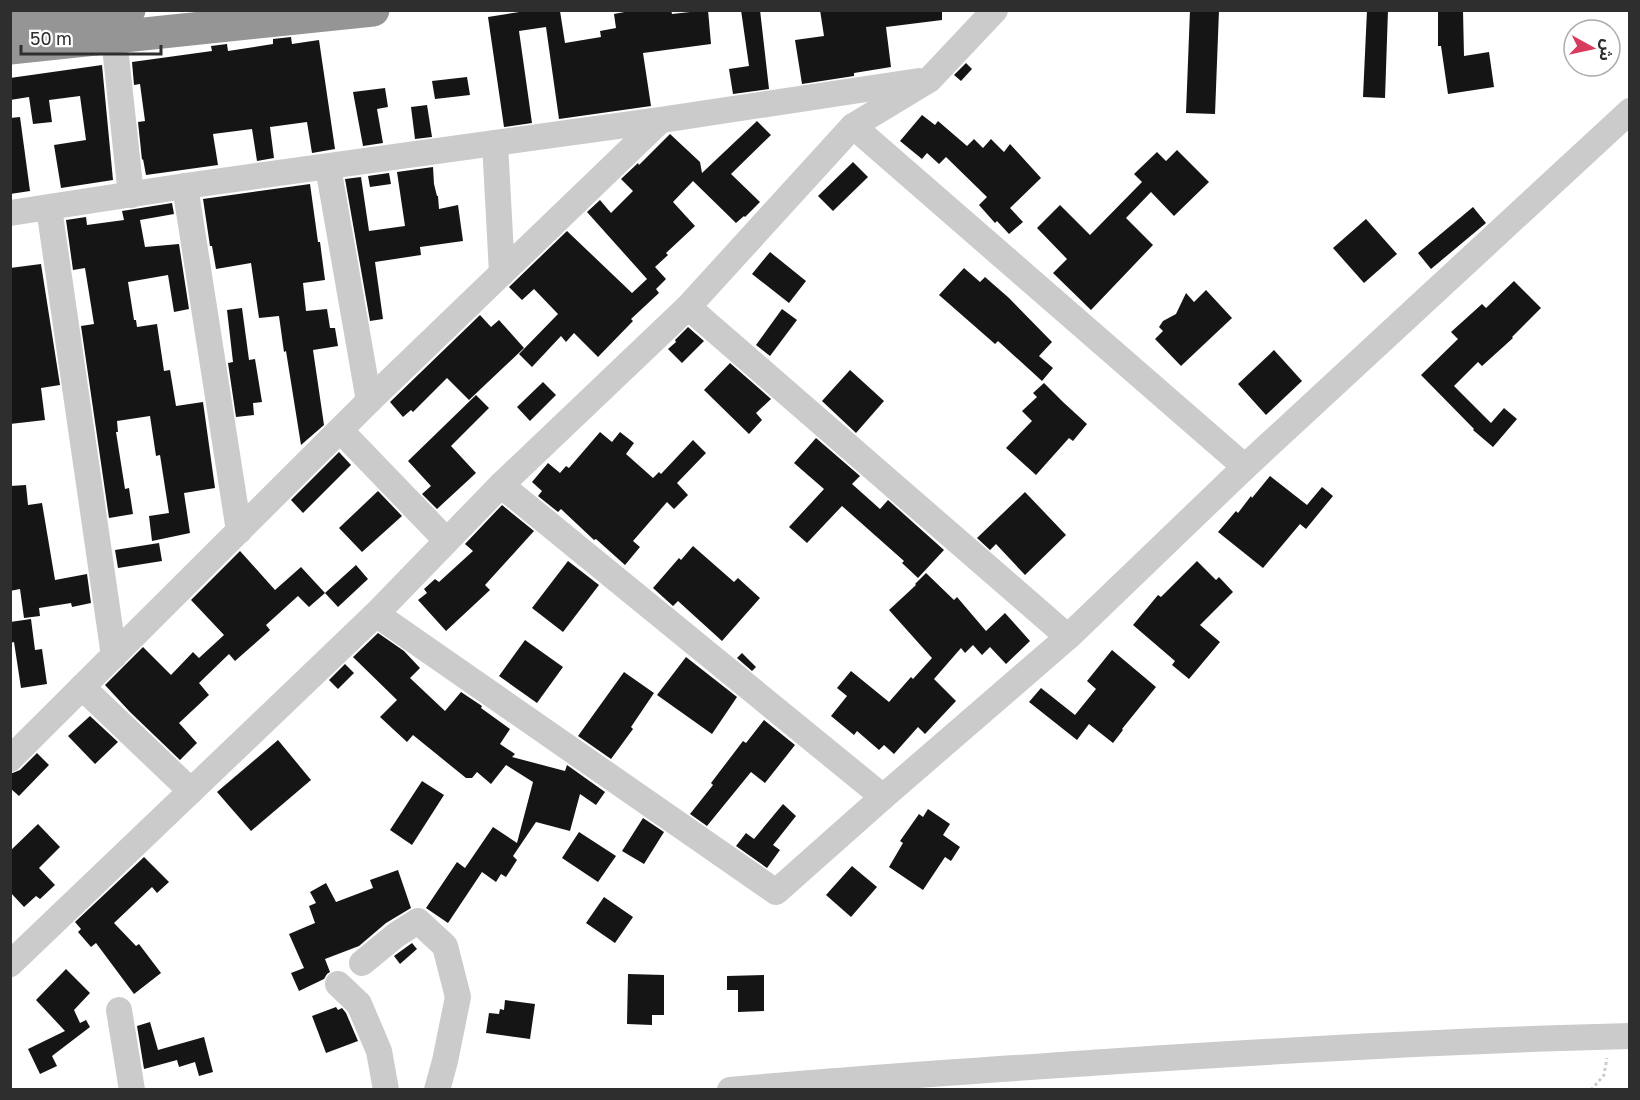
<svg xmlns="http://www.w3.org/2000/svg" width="1640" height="1100" font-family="'Golos Text','Noto Sans Arabic',sans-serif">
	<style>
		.building { fill: #151515 }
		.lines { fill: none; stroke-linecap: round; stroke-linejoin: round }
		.path { stroke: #cbcbcb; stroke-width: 3; stroke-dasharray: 3 3; stroke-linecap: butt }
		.minor { stroke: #cbcbcb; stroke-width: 26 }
		.highway { stroke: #959595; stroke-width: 33 }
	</style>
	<rect width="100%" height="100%" fill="#fff"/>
	<!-- building -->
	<g class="building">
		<path d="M532,10L560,11L565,43L601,37L600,31L616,28L614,14L635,10H671L672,14L708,10L711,44L643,53L651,106L559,119L546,27L519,31L532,123L504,127L488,17Z"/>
		<path d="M741,10H760L769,89L733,94L729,69L749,66Z"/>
		<path d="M820,10H942V20L886,27L891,67L854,73V76L802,84L795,40L824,36Z"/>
		<path d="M1190,10H1219L1215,114L1186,113Z"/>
		<path d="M1367,10H1388L1385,98L1363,97Z"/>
		<path d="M1438,10H1463L1464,56L1489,52L1494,87L1448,94L1441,46H1438Z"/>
		<path d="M291,37L292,44L319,40L335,149L312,153L307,122L270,127L274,158L257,161L252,129L213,134L218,165L146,175L143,159L142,160L138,122L145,121L140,84L134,85L132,62L212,51L211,46L227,44L228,51L273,44V39Z"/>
		<path d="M966,63L972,69L961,81L954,75Z"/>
		<path d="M102,65L113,180L61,188L54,145L86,140L80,96L49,100L52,122L33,124L29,97L10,100V78Z"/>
		<path d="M467,77L470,95L435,99L432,81Z"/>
		<path d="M385,88L388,107L377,109L383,143L363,146L353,92Z"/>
		<path d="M427,105L432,137L415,139L411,107Z"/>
		<path d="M922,115L935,125L938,121L967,146L974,139L983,148L991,139L1004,152L1010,144L1041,178L1010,208L1023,222L1009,234L997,221L995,223L979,205L987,197L946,157L939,164L927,153L922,159L900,141Z"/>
		<path d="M20,117L30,191L10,194V118Z"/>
		<path d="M757,121L771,135L731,174L760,202L745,217L744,216L736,223L693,181L673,202L695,226L666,253L668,255L655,267L666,279L656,289L659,293L631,319L633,321L598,357L574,333L566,342L561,336L532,367L519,354L558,314L534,289L522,300L509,287L567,231L632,293L647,279L587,212L600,200L611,213L633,191L621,179L638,163L639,165L670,134L700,162L702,173Z"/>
		<path d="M1177,150L1209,182L1174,216L1151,192L1126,218L1153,245L1091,310L1053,273L1067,259L1037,228L1060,205L1090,235L1142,182L1134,174L1157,152L1166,161Z"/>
		<path d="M853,162L868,177L833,211L818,196Z"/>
		<path d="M433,167L434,184L437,196H438L439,209L458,205L463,241L420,247L421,255L375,262L383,319L370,321L345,179L361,177L369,231L405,226L397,172Z"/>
		<path d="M389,173L391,184L370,187L368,176Z"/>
		<path d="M310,184L318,242H320L325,280L303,283L306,311L327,309L330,328H335L338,346L313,350L324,425L301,445L286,351L284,352L279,316L259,318L251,263L216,269L212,246H210L203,199Z"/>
		<path d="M172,203L174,214L140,220L145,247L179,244L189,309L174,312L168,275L128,282L134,320H136L137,327L157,324L164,371L170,370L176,406L203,402L215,488L184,493L190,533L152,541L149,516L169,513L160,455L156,456L150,416L117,421L118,432H116L125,489L129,488L133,514L109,518L81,326L94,324L85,268L73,270L66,220L86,217L87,225L124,220L122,211Z"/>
		<path d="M1473,207L1486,223L1431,269L1418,253Z"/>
		<path d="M1366,219L1397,254L1364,283L1333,248Z"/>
		<path d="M770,252L806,281L789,303L752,274Z"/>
		<path d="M41,264L60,385L41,388L45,420L10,424V268Z"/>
		<path d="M964,268L980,282L985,277L1009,298L1052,342L1039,356L1053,368L1042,381L998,341L995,344L939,295Z"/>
		<path d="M1514,281L1541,308L1512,337L1513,338L1482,366L1478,362L1454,386L1491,423L1504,408L1517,419L1493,447L1473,430L1474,429L1421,375L1458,339L1451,332L1482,304L1486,308Z"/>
		<path d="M1206,290L1232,318L1181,366L1155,339L1163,331L1159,327L1163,321L1176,314L1186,293L1194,302Z"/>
		<path d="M242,308L249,360L255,359L262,402L253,403L254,415L236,417L228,363L233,362L227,310Z"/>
		<path d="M782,309L797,320L770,356L756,345Z"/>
		<path d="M480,315L491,327L499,320L524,348L469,400L447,378L413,412L411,410L403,417L390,402Z"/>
		<path d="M688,327L704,341L682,363L668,349L676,342L675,340Z"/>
		<path d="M1274,350L1302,381L1266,415L1238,384Z"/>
		<path d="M730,363L771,399L756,413L762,420L749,434L704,390Z"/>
		<path d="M850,370L884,401L856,433L822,401Z"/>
		<path d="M543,382L556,395L530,421L517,407Z"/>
		<path d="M1044,383L1063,402L1087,424L1073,441L1069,438L1036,475L1006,448L1032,421L1022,411L1037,397L1033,393Z"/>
		<path d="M476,395L489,408L451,446L476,473L437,509L422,494L431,486L408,461Z"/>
		<path d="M600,432L612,442L620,432L634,443L626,454L653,478L659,472L661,474L693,440L706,453L677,483L688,495L674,509L667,502L633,541L640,547L625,565L596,539L594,540L561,509L558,512L538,496L542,491L532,482L548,463L560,473L566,466L569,468Z"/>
		<path d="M816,438L860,476L852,484L880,509L888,500L944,550L918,578L902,563L904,561L842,506L807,543L789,527L824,489L794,463Z"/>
		<path d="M339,452L351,465L303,513L291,500Z"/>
		<path d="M1270,476L1307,505L1322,487L1333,496L1306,529L1300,524L1263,568L1218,532L1236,511L1238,513L1251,496L1252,498Z"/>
		<path d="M26,485L28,505L42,503L55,580L87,574L91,603L72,607L71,603L39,608L40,616L24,618L20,589L10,591V486Z"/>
		<path d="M378,491L402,516L362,552L339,528Z"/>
		<path d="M1025,492L1066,535L1025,575L996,544L990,550L977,538Z"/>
		<path d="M502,505L534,531L485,585L490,590L446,631L418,600L427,593L424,589L435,579L439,582L473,551L465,544Z"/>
		<path d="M159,543L162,561L118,568L115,550Z"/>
		<path d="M693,546L734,582L738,578L760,598L722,641L678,601L673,606L653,588L679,558L681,560Z"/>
		<path d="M240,551L275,590L301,567L325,593L309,607L298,596L266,625L270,630L235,661L229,654L199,683L209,695L179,723L197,743L180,760L130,712L105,685L143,647L171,675L193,652L199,658L224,635L191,600Z"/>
		<path d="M568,561L599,585L563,632L532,608Z"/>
		<path d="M1197,561L1216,580L1219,577L1233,592L1200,625L1220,642L1189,679L1172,665L1175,661L1133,625L1158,595L1161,597Z"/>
		<path d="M356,565L368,579L338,607L325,593Z"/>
		<path d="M926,573L954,600L957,597L986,631L1005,613L1030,641L1006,664L990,647L982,655L973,645L965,653L961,648L934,679L956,701L925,734L918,727L894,754L884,745L879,750L857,731L854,735L831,716L847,696L837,688L851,671L889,702L911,677L913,679L932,658L889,610L916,585L915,584Z"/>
		<path d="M31,619L35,650L42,649L47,684L21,688L14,642L10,643V622Z"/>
		<path d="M378,633L404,651L420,668L410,678L445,711L461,692L482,706L481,708L510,729L500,744L515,754L512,757L565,771L567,765L605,792L596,805L580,794L570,831L536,822L513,856L517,860L506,877L501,874L496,882L482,872L448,923L426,908L457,862L465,868L493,827L517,843L533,782L506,765L491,784L477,772L472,778H466L413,735L407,742L380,717L397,700L353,657Z"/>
		<path d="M525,640L563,667L537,703L499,676Z"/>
		<path d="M1112,650L1156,687L1122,729L1123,730L1113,743L1089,724L1077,740L1029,702L1041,688L1075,715L1096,689L1087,681Z"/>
		<path d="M742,653L756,667L752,671L737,658Z"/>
		<path d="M686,657L737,697L712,734L657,695Z"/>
		<path d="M345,664L354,673L338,689L329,680Z"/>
		<path d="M624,672L654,693L631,727L633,729L611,759L578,736Z"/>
		<path d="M90,716L118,742L95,764L68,736Z"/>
		<path d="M764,720L795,745L765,783L751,772L707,826L690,814L713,785L711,783L743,741L746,743Z"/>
		<path d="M278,740L311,780L251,831L217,792Z"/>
		<path d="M37,753L49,765L19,796L10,788V774L20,770Z"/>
		<path d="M422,781L444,795L412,845L390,830Z"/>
		<path d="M783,804L796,816L773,845L780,850L767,868L736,846L746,833L754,839Z"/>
		<path d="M928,809L950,824L943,835L960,847L951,861L945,857L923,890L889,867L903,843L900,841L919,814L923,817Z"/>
		<path d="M643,818L664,832L644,864L622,851Z"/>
		<path d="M38,824L60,847L39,868L55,885L40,899L36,896L24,907L10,892V851Z"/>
		<path d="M579,832L616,856L598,882L562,858Z"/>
		<path d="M144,857L169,882L157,893L152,887L114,923L136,946L139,944L161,973L134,994L96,943L91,947L78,932L81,929L75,922Z"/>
		<path d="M852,866L877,887L851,917L826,895Z"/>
		<path d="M398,870L411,908L386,923L359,946L325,959L330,972L327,974L324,979L299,991L291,973L304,968L289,934L315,923L309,906L316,903L310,892L326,883L336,902L373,888L370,880Z"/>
		<path d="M604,897L633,917L615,943L586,923Z"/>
		<path d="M412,943L417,949L400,964L394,956Z"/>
		<path d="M66,969L90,993L74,1010L80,1023L86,1020L90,1027L52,1056L57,1066L40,1074L28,1049L65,1031L36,1000Z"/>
		<path d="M628,974L664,975V1015H652V1025L627,1024Z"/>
		<path d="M764,975V1011L738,1012V990H727V976Z"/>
		<path d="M505,1000L535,1004L530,1039L486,1033L489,1013L499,1014L500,1009L504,1010Z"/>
		<path d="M336,1007L338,1010L342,1008L346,1013L358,1041L326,1053L312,1016Z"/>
		<path d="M150,1022L158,1050L204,1037L213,1072L199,1076L195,1062L179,1067L177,1060L144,1069L137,1026Z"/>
	</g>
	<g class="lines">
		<!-- path -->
		<path class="path" d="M1591,1090L1604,1075L1607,1058"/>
		<!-- minor -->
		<g class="minor">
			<path d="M112,19L131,195"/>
			<path d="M853,126L1245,467"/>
			<path d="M495,143L502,273"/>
			<path d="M328,167L369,401"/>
			<path d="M185,186L239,531"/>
			<path d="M49,208L114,656"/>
			<path d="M10,213L185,186L661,120L919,81"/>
			<path d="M688,307L1068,637"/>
			<path d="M340,430L446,540"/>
			<path d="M501,485L883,797"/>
			<path d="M376,614L776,892L883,797L1068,637L1245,467L1630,111"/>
			<path d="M82,687L191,791"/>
			<path d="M10,759L369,401L661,120"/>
			<path d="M362,963L396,935L418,921L445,946L458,997L445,1061L437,1090"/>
			<path d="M10,964L376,614L501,485L688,307L853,126L929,80L995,10"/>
			<path d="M338,984L359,1004L379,1051L386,1090"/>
			<path d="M119,1010L132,1090"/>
			<path d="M730,1090C860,1078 989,1070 1119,1061C1289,1050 1459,1040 1630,1036"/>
		</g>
		<!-- highway -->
		<g class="highway">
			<path d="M10,23L129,10"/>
			<path d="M10,48L373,10"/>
		</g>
	</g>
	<!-- border -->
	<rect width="1640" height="1100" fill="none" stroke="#2e2e2e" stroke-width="24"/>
	<!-- north arrow -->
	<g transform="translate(1592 48) rotate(98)"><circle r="28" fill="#ffffff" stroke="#ababab" stroke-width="1.5"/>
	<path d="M0-4.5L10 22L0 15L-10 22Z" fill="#d93b5d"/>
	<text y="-9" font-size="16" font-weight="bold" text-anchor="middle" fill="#2e2e2e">ش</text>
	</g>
	<!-- scale -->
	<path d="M21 45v9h140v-9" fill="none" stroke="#2e2e2e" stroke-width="3"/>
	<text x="30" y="45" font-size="18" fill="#2e2e2e" stroke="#ffffff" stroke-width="4.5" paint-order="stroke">50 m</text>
</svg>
